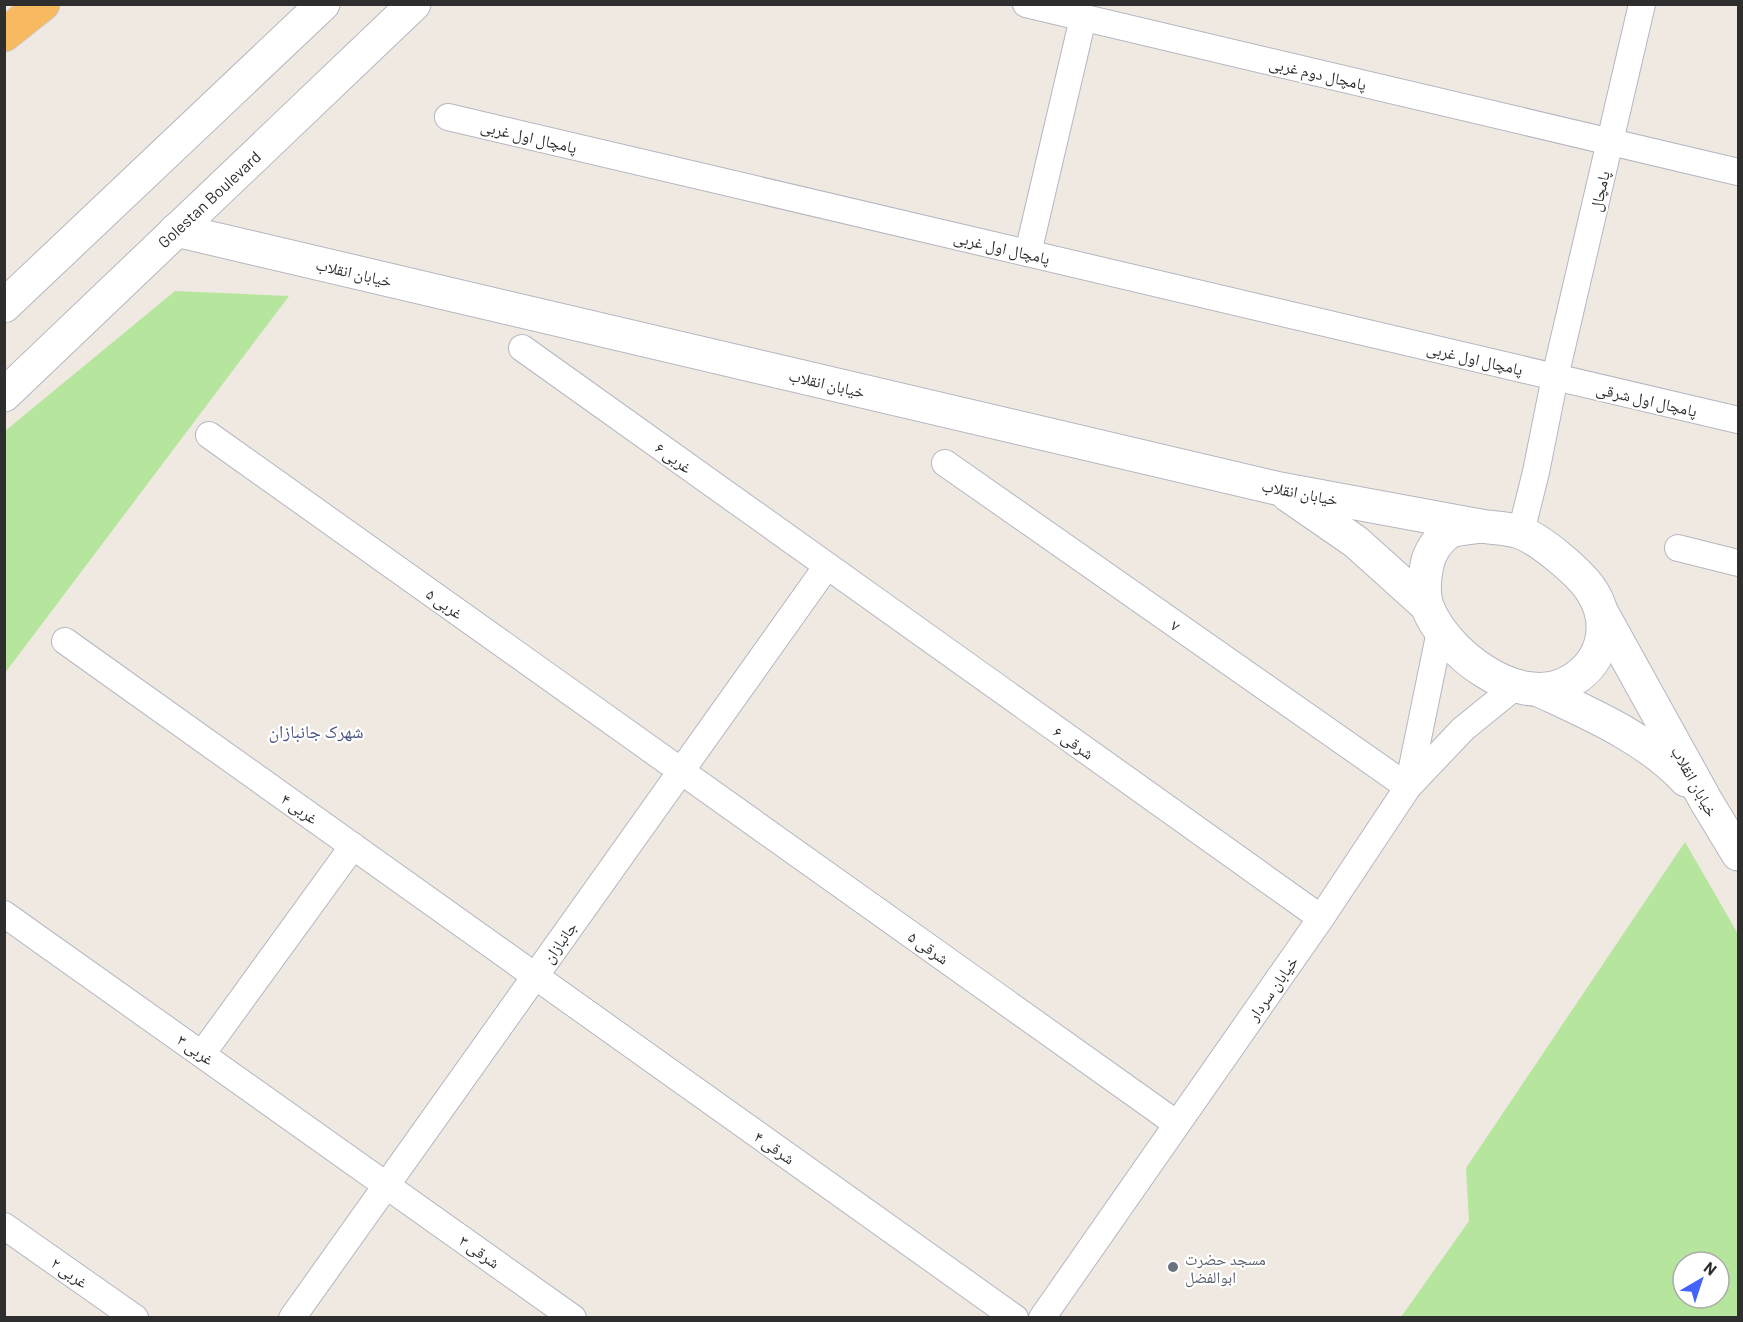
<svg xmlns="http://www.w3.org/2000/svg" width="1743" height="1322" font-family="Barlow,'Noto Naskh Arabic',sans-serif">
	<style>
		.green { fill: #b6e59e; fill-rule: evenodd }
		.lines { fill: none; stroke-linecap: round; stroke-linejoin: round }
		.minor-casing { stroke: #b4b7c1; stroke-width: 28 }
		.tertiary-casing { stroke: #b4b7c1; stroke-width: 35 }
		.secondary-casing { stroke: #b4b7c1; stroke-width: 35 }
		.trunk-casing { stroke: #c9c9c9; stroke-width: 35 }
		.minor { stroke: #fff; stroke-width: 26 }
		.tertiary { stroke: #fff; stroke-width: 33 }
		.secondary { stroke: #fff; stroke-width: 33 }
		.trunk { stroke: #f8ba60; stroke-width: 33 }
		.worship-dot { fill: #6b7280; stroke: #fff; stroke-width: 2 }
		.labels { text-anchor: middle; dominant-baseline: central; stroke-width: 4.5; stroke-linejoin: round; paint-order: stroke }
		.street-label { font-size: 16px; fill: #2e2e2e; stroke: #fff }
		.worship-label { font-size: 16px; fill: #5b616d; stroke: #fff; text-anchor: start }
		.neighbourhood-label { font-size: 18px; fill: #4d5680; stroke: #fff }
	</style>
	<rect width="100%" height="100%" fill="#efe9e1"/>
	<!-- green -->
	<g class="green">
		<path d="M175,291L289,296L5,673V431Z"/>
		<path d="M1685,842L1738,934V1317H1401L1469,1221L1466,1168ZM1683,1262H1719V1298H1683Z"/>
	</g>
	<g class="lines">
		<defs>
			<g id="minor">
				<path d="M1026,4L1738,172"/>
				<path d="M448,117L1738,420"/>
				<path d="M1028,253L1083,18"/>
				<path d="M522,348L1321,918"/>
				<path d="M209,435L1177,1124"/>
				<path d="M945,463L1408,787"/>
				<path d="M1521,532L1536,472L1555,377L1642,4"/>
				<path d="M1678,548L1738,563"/>
				<path d="M65,641L1015,1318"/>
				<path d="M1408,787L1463,729L1516,686"/>
				<path d="M4,914L573,1318"/>
				<path d="M202,1054L353,846"/>
				<path d="M4,1226L135,1318"/>
				<path d="M292,1318L827,566"/>
				<path d="M1042,1318L1321,918L1408,787L1440,631"/>
			</g>
			<g id="tertiary">
				<path d="M176,230L1280,489L1480,526"/>
				<path d="M1288,495L1356,542L1426,605"/>
				<path d="M1480,526C1493,528 1508,528 1520,532C1541,540 1582,574 1593,593C1614,628 1601,667 1565,684C1515,707 1444,652 1427,606C1423,594 1424,577 1427,565C1429,553 1438,539 1449,532C1457,528 1471,528 1480,526Z"/>
				<path d="M1602,613L1706,801L1738,854"/>
				<path d="M1539,690C1590,714 1647,738 1686,780"/>
			</g>
			<g id="secondary">
				<path d="M4,306L323,4"/>
				<path d="M4,395L414,4"/>
			</g>
			<path id="trunk" d="M4,35L43,4"/>
		</defs>
		<!-- minor casing -->
		<use href="#minor" class="minor-casing"/>
		<!-- tertiary casing -->
		<use href="#tertiary" class="tertiary-casing"/>
		<!-- secondary casing -->
		<use href="#secondary" class="secondary-casing"/>
		<!-- trunk casing -->
		<use href="#trunk" class="trunk-casing"/>
		<!-- minor -->
		<use href="#minor" class="minor"/>
		<!-- tertiary -->
		<use href="#tertiary" class="tertiary"/>
		<!-- secondary -->
		<use href="#secondary" class="secondary"/>
		<!-- trunk -->
		<use href="#trunk" class="trunk"/>
	</g>
	<!-- markers -->
	<circle class="worship-dot" cx="1173" cy="1267" r="6"/>
	<g class="labels">
		<!-- street labels -->
		<g class="street-label">
			<text transform="translate(1318 73) rotate(13)">پامچال دوم غربی</text>
			<text transform="translate(529 136) rotate(13)">پامچال اول غربی</text>
			<text transform="translate(1599 191) rotate(-77)">پامچال</text>
			<text transform="translate(209 199) rotate(-43)">Golestan Boulevard</text>
			<text transform="translate(1002 247) rotate(13)">پامچال اول غربی</text>
			<text transform="translate(354 272) rotate(13)">خیابان انقلاب</text>
			<text transform="translate(1475 358) rotate(13)">پامچال اول غربی</text>
			<text transform="translate(827 383) rotate(13)">خیابان انقلاب</text>
			<text transform="translate(1647 399) rotate(13)">پامچال اول شرقی</text>
			<text transform="translate(674 457) rotate(36)">۶ غربی</text>
			<text transform="translate(1300 492) rotate(11)">خیابان انقلاب</text>
			<text transform="translate(445 603) rotate(35)">۵ غربی</text>
			<text transform="translate(1176 625) rotate(35)">۷</text>
			<text transform="translate(1074 742) rotate(35)">۶ شرقی</text>
			<text transform="translate(1695 781) rotate(61)">خیابان انقلاب</text>
			<text transform="translate(300 808) rotate(35)">۴ غربی</text>
			<text transform="translate(559 942) rotate(-55)">جانبازان</text>
			<text transform="translate(929 947) rotate(35)">۵ شرقی</text>
			<text transform="translate(1272 988) rotate(-55)">خیابان سردار</text>
			<text transform="translate(196 1049) rotate(35)">۳ غربی</text>
			<text transform="translate(775 1147) rotate(35)">۴ شرقی</text>
			<text transform="translate(480 1251) rotate(35)">۳ شرقی</text>
			<text transform="translate(70 1272) rotate(35)">۲ غربی</text>
		</g>
		<!-- worship labels -->
		<g class="worship-label">
			<text x="1185" y="1258">مسجد حضرت<tspan x="1185" dy="18">ابوالفضل</tspan></text>
		</g>
		<!-- neighbourhood labels -->
		<g class="neighbourhood-label">
			<text x="316" y="731">شهرک جانبازان</text>
		</g>
	</g>
	<!-- border -->
	<rect width="1743" height="1322" fill="none" stroke="#2e2e2e" stroke-width="12"/>
	<!-- north arrow -->
	<g transform="translate(1701 1280) rotate(39)"><circle r="28" fill="#ffffff" stroke="#ababab" stroke-width="1.5"/>
	<path d="M0-4.5L10 22L0 15L-10 22Z" fill="#4264fb"/>
	<text y="-9" font-size="16" font-weight="bold" text-anchor="middle" fill="#2e2e2e">N</text>
	</g>
</svg>
